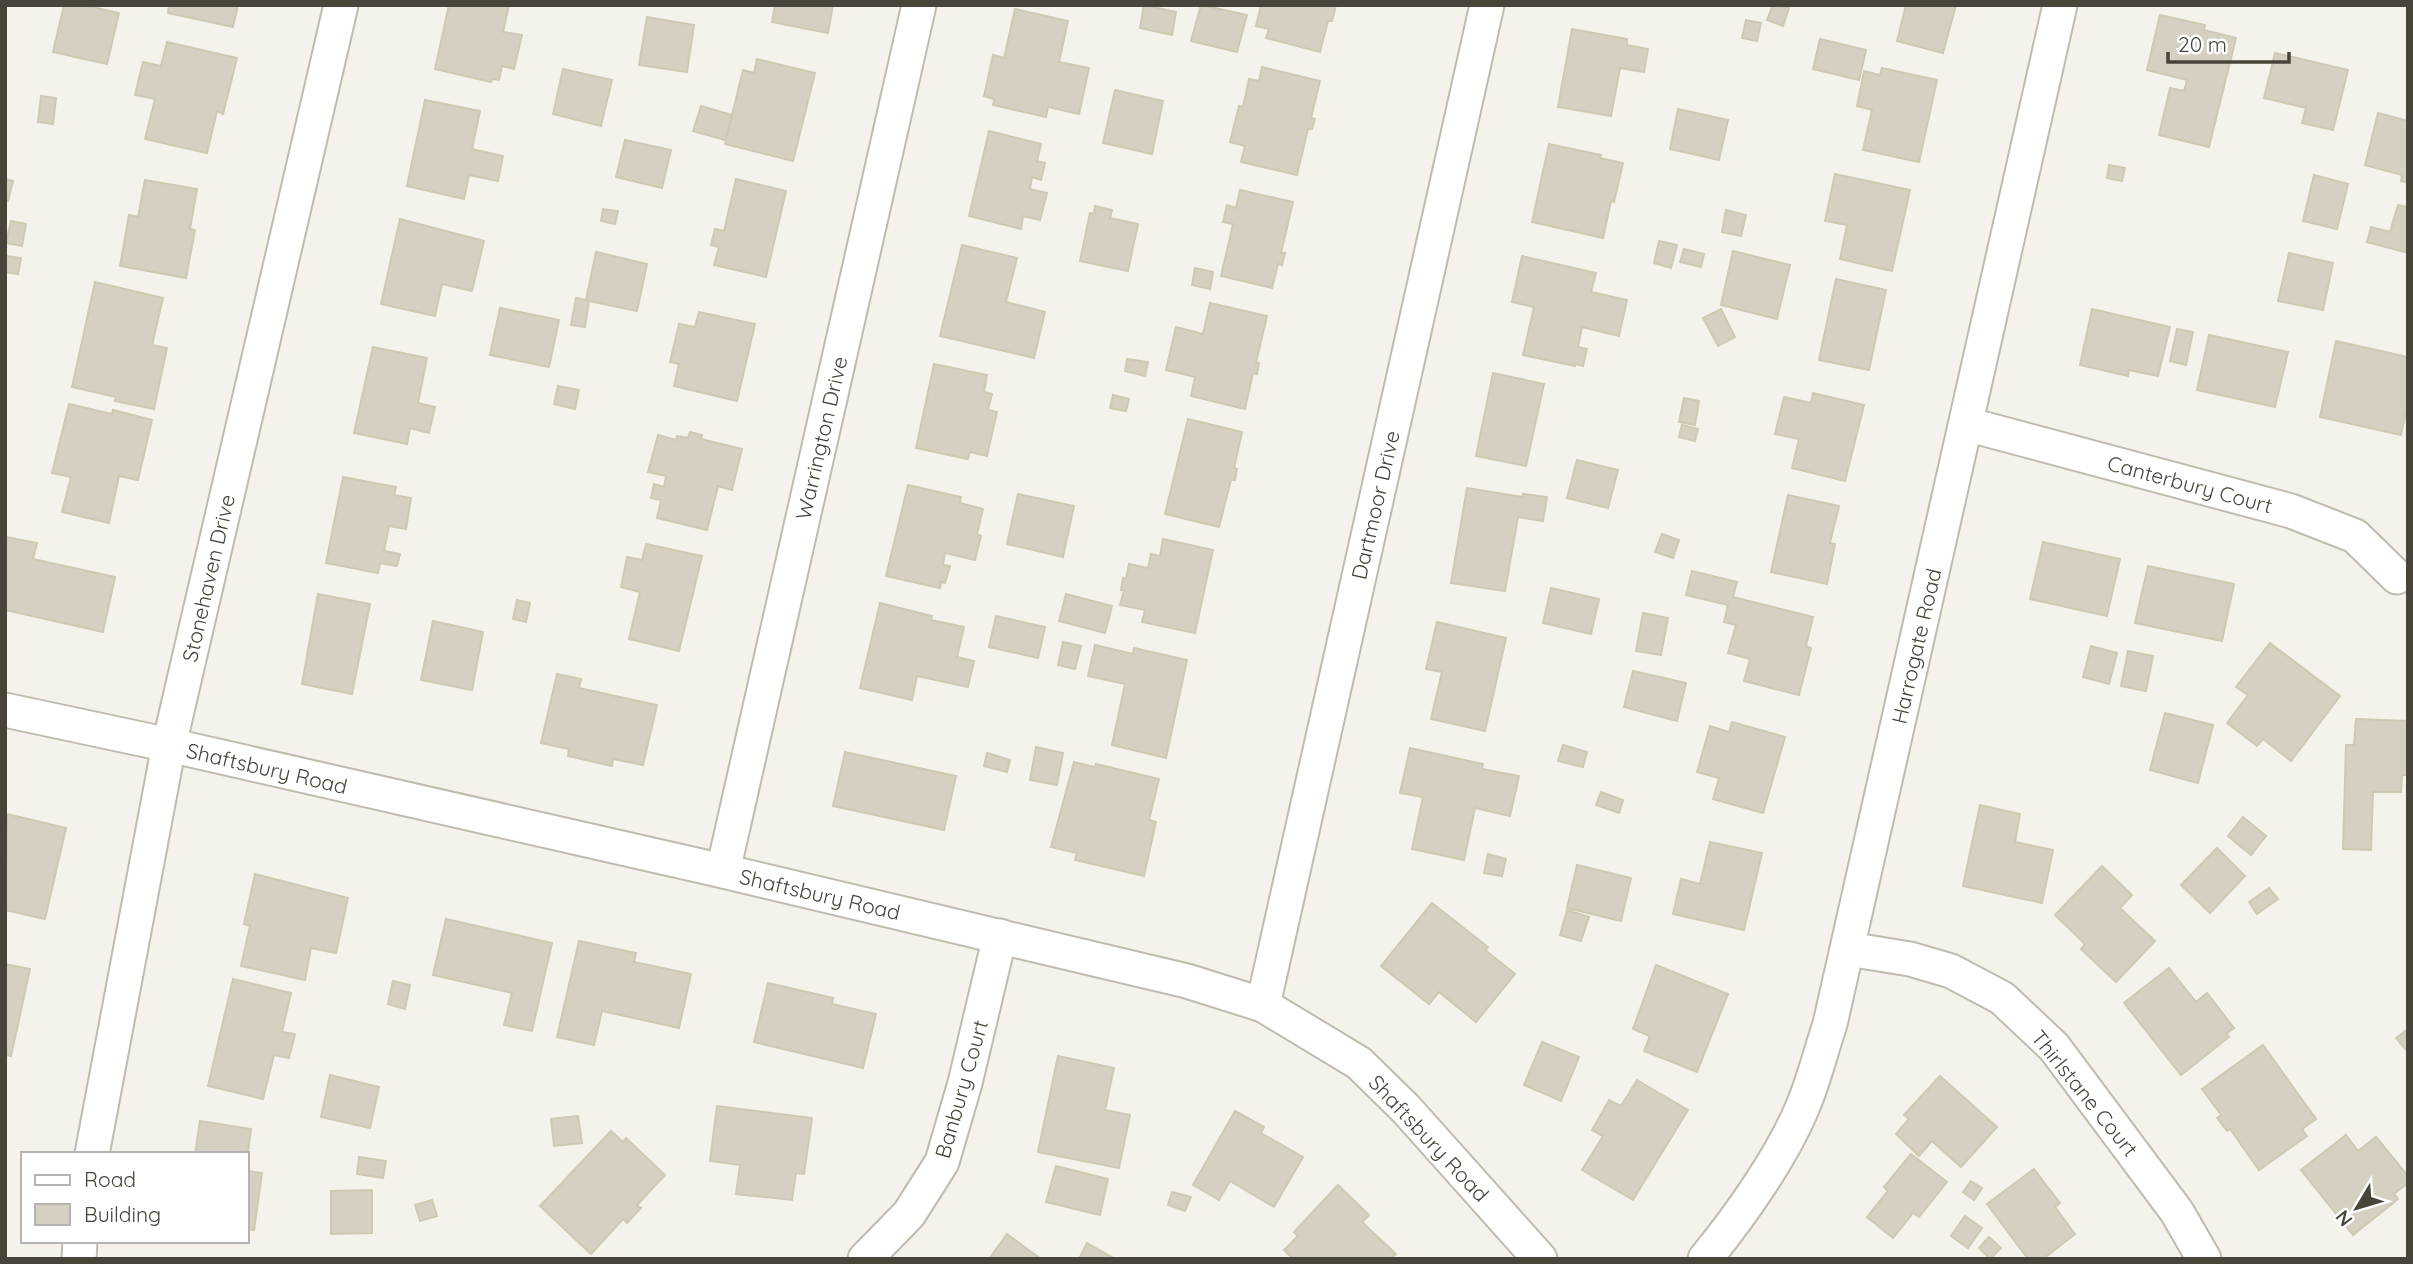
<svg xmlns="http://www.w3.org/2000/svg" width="2413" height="1264" font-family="Quicksand,sans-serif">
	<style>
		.building { fill: #d5d0c1; stroke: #cfc9b4; stroke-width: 2 }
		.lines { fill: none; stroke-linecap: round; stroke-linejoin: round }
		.street-casing { stroke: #bfbbae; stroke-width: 37 }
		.street { stroke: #fff; stroke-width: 33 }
		.labels { text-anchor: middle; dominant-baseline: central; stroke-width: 5; stroke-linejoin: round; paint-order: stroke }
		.street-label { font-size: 21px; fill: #484439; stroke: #fff }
	</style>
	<rect width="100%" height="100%" fill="#f4f2eb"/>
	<!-- building -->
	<g class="building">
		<path d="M64,5H84L119,13L107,64L53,52Z"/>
		<path d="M169,5H238L233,27L168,13Z"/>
		<path d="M449,5H509L503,32L522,35L514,69L502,66L499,80L492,79L491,82L435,69Z"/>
		<path d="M775,5H833L828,33L772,22Z"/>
		<path d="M1144,5L1176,12L1172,35L1140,28Z"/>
		<path d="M1201,5L1247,15L1237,52L1191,41Z"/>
		<path d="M1261,5H1336L1332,21H1328L1320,52L1266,38L1269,29L1256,26Z"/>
		<path d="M1773,5L1789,8L1783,26L1767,20Z"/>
		<path d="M1906,5H1956L1943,53L1897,41Z"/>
		<path d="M1015,9L1068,21L1059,62L1089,68L1079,114L1048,107L1046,117L993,105L994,99L984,96L993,55L1004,58Z"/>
		<path d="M2160,15L2205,25L2204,30L2236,38L2209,147L2159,135L2170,88L2184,91L2187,80L2147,70Z"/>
		<path d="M647,17L694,25L687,72L639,65Z"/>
		<path d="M1746,20L1761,23L1757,41L1742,38Z"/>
		<path d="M1572,29L1627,39V45L1648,49L1644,72L1620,68L1611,116L1558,107Z"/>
		<path d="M1820,39L1866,50L1859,80L1813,69Z"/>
		<path d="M167,42L237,58L223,114L217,111L207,153L145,139L155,99L135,95L143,62L161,66Z"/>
		<path d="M2275,53L2348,70L2333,130L2302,123L2306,108L2264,98Z"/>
		<path d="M757,59L815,73L793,161L725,144L743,70L754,73Z"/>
		<path d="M1262,67L1320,81L1311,118L1315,119L1312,129H1308L1297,175L1241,162L1245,146L1230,142L1239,106L1243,107L1249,79L1259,81Z"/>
		<path d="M1882,68L1937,80L1919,162L1863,150L1872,110L1857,106L1864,71L1880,75Z"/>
		<path d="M563,69L612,80L601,126L553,114Z"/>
		<path d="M1115,90L1163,101L1152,154L1103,143Z"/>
		<path d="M41,96L56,98L53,124L38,122Z"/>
		<path d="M425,100L480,111L472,149L503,156L498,181L469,175L464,199L407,186Z"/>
		<path d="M701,106L732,115L725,140L693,131Z"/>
		<path d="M1678,109L1728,120L1719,160L1670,149Z"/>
		<path d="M2378,113L2408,121V183L2401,181L2402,175L2365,165Z"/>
		<path d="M989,131L1041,144L1037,161L1045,163L1041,180L1032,177L1030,189L1047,193L1040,220L1023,216L1021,229L969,216Z"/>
		<path d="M625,140L671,150L662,188L616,177Z"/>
		<path d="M1549,144L1601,155L1600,158L1623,163L1614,202L1611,201L1603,238L1532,222Z"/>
		<path d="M2109,165L2125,168L2122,181L2107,178Z"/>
		<path d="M1835,174L1910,190L1892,271L1840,259L1847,225L1825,221Z"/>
		<path d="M2314,175L2348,184L2337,229L2303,221Z"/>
		<path d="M5,179L13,181L8,201H5Z"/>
		<path d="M736,179L786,191L766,277L714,265L719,247L711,245L715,229L724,231Z"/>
		<path d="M145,180L197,189L190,229L195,230L186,278L120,266L129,215L138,217Z"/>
		<path d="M1240,190L1293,202L1281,253H1285L1282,265L1278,264L1272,288L1221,276L1233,224L1223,222L1227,205L1236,208Z"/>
		<path d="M2398,205L2408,207V253L2367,242L2371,227L2390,232Z"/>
		<path d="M1095,206L1112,210L1110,218L1138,224L1128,271L1080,261L1090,213L1094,214Z"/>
		<path d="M603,209L618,211L615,224L601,221Z"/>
		<path d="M1726,210L1746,215L1741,236L1722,232Z"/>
		<path d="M400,219L484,241L472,291L442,284L435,316L381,304Z"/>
		<path d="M11,221L26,224L22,246L6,243Z"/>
		<path d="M1659,241L1677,245L1671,268L1654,263Z"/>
		<path d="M962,245L1017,258L1006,302L1045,312L1034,358L940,336Z"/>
		<path d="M1684,249L1704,254L1701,267L1680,262Z"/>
		<path d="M1733,251L1790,265L1777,319L1721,305Z"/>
		<path d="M596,252L647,264L637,311L589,301L585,327L571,325L576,298L586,300Z"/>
		<path d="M2289,253L2333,263L2323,310L2278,301Z"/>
		<path d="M6,256L21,258L18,274L5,272Z"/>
		<path d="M1522,256L1596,273L1591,292L1627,300L1619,336L1582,327L1578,347L1587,349L1583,366L1576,364L1575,366L1523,355L1534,307L1512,302Z"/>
		<path d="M1195,268L1213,272L1210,289L1192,285Z"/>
		<path d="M1836,279L1886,290L1869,370L1819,360Z"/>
		<path d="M95,282L163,298L152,345L167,348L154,409L115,401L116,397L72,387Z"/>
		<path d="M1210,303L1267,316L1256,363H1259L1257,374L1253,373L1245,409L1191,396L1195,377L1166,370L1176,327L1203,334Z"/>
		<path d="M500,308L559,320L549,367L490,355Z"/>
		<path d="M1721,309L1735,337L1718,346L1703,318Z"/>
		<path d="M2092,309L2170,327L2158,376L2129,370L2128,376L2080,365Z"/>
		<path d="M699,312L755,324L737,401L674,386L679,364L670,362L679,324L695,327Z"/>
		<path d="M2177,329L2193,332L2186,365L2170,361Z"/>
		<path d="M2209,335L2288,352L2275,407L2197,390Z"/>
		<path d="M2336,341L2408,357V403L2401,435L2320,417Z"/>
		<path d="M373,347L427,358L418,403L435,407L429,433L410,428L407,444L354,433Z"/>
		<path d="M1127,359L1148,362L1145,376L1125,371Z"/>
		<path d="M934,364L987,375L984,392L992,394L988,410L997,412L987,456L970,452L968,459L916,448Z"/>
		<path d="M1493,373L1544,384L1526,466L1476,456Z"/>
		<path d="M558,386L579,390L575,409L554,404Z"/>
		<path d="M1813,393L1864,405L1845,481L1792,468L1799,439L1775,434L1784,397L1811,403Z"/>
		<path d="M1113,395L1129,399L1126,411L1110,408Z"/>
		<path d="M1684,398L1699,401L1695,425L1679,422Z"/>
		<path d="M69,404L112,414L113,410L152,420L138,480L119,476L109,523L62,512L71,477L52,473Z"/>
		<path d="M1188,419L1242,432L1234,468L1237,469L1235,480H1231L1219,527L1165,514Z"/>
		<path d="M1682,425L1698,429L1695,441L1679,437Z"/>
		<path d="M690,432L702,435L701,439L742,449L732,490L718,486L707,530L657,518L661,500L651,498L654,484L664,487L666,476L648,472L658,435L676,440L677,436L688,438Z"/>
		<path d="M1577,460L1618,470L1608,508L1567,498Z"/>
		<path d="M343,477L396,487L394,495L411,498L406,529L389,526L384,551L400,554L397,566L380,563L378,573L326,563Z"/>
		<path d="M908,485L961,497L960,503L983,509L977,534L981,536L975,560L945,553L943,565L950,566L945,583L941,582L940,588L886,576Z"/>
		<path d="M1467,488L1523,497V494L1547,497L1543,521L1518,517L1505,591L1451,583Z"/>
		<path d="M1018,494L1074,506L1063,557L1007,544Z"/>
		<path d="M1788,495L1839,506L1830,543L1835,544L1827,584L1771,572Z"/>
		<path d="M1662,534L1679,540L1673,558L1655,552Z"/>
		<path d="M6,537L37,543L33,559L115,577L103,632L5,610Z"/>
		<path d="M1163,539L1213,550L1195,633L1142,622L1145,610L1120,605L1124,590H1121L1123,578L1126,579L1129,564L1148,568L1151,554L1160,556Z"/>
		<path d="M2043,542L2120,559L2107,616L2030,599Z"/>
		<path d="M646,544L702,556L679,651L629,639L640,592L621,587L627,557L642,560Z"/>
		<path d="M2148,566L2234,584L2222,641L2135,623Z"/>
		<path d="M1692,571L1737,582L1733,597L1813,617L1806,646L1811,648L1799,695L1744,681L1750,659L1728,653L1736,625L1724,622L1728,605L1686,595Z"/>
		<path d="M1551,588L1599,599L1591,634L1543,623Z"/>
		<path d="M318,594L370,604L352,694L302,684Z"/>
		<path d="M1066,594L1112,606L1105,633L1059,621Z"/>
		<path d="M517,600L530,603L526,622L513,619Z"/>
		<path d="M880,603L932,616L931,620L964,627L957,657L974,661L968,687L917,676L912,700L860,688Z"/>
		<path d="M1643,613L1668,618L1661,655L1636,651Z"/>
		<path d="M996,616L1045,627L1038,658L989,647Z"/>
		<path d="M433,621L483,632L472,690L421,680Z"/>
		<path d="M1437,622L1506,638L1485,731L1431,719L1442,672L1426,669Z"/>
		<path d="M1063,642L1081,646L1075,669L1058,665Z"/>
		<path d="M2270,643L2340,696L2291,761L2263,739L2257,746L2227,723L2248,695L2236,687Z"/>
		<path d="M1095,645L1133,654L1134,648L1187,660L1166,758L1112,745L1125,684L1088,676Z"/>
		<path d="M2091,646L2117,653L2109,684L2083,677Z"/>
		<path d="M2128,651L2153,656L2146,691L2121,686Z"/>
		<path d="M1633,671L1686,683L1677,721L1624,707Z"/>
		<path d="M557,674L581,679L579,688L657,705L643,765L613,759L612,766L568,756L569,749L541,743Z"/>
		<path d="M2165,713L2213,725L2198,783L2150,770Z"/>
		<path d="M2356,719L2408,721V775H2402L2401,792H2373L2371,850L2343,849L2346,745H2354Z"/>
		<path d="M1732,722L1785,737L1763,813L1713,799L1719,778L1697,772L1710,726L1729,732Z"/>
		<path d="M1563,745L1587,752L1583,767L1558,761Z"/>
		<path d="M1036,747L1063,753L1057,785L1030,780Z"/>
		<path d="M1410,748L1483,764L1482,769L1519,776L1510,816L1475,808L1464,860L1412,849L1423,797L1400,793Z"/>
		<path d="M845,752L956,776L944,830L833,806Z"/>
		<path d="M987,753L1010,760L1007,772L984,766Z"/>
		<path d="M1074,762L1095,767L1096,764L1159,779L1149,820L1156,822L1144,876L1075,860L1077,853L1051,847Z"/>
		<path d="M1601,792L1623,800L1619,813L1596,805Z"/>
		<path d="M1980,805L2020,814L2015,842L2053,850L2042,903L1963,886Z"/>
		<path d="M7,814L66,828L45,919L5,910Z"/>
		<path d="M2243,817L2266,836L2251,855L2228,836Z"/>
		<path d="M1710,842L1762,853L1744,930L1673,914L1681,879L1700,884Z"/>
		<path d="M2217,848L2245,876L2210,913L2181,885Z"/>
		<path d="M1488,854L1506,859L1502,876L1484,873Z"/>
		<path d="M1577,865L1631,878L1621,921L1567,908Z"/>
		<path d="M2102,866L2132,895L2120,908L2155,941L2116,982L2081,949L2085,944L2055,915Z"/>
		<path d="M255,874L348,898L336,953L311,948L305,980L241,966L250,926L244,924Z"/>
		<path d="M2269,888L2278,899L2257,914L2249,902Z"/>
		<path d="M1432,903L1488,947L1485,950L1515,974L1476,1022L1439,992L1429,1004L1381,966Z"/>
		<path d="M1567,910L1589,917L1581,941L1560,935Z"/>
		<path d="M446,919L552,943L532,1031L504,1025L512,993L433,975Z"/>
		<path d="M579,941L636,953L634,962L691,974L679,1028L602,1011L594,1045L557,1037Z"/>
		<path d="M5,964L30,969L11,1056L5,1055Z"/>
		<path d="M1656,965L1728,994L1697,1072L1644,1051L1650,1036L1633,1029Z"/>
		<path d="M2169,968L2196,1002L2207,993L2234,1028L2226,1034L2229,1037L2181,1075L2124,1003Z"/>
		<path d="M233,979L291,993L282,1032L295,1034L289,1058L274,1055L263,1099L208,1086Z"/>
		<path d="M393,981L410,985L405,1009L388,1004Z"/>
		<path d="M768,983L833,998L832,1004L876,1014L863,1068L754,1042Z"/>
		<path d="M2408,1029V1049L2406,1050L2396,1038Z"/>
		<path d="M1542,1042L1579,1057L1561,1101L1524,1085Z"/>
		<path d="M2263,1045L2316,1119L2302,1129L2307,1136L2259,1170L2230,1129L2227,1131L2217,1118L2221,1115L2202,1089Z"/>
		<path d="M1058,1056L1114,1068L1105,1110L1130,1115L1119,1168L1038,1152Z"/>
		<path d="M330,1075L379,1087L370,1128L321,1117Z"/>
		<path d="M1940,1076L1997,1127L1961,1167L1932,1141L1919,1156L1896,1134L1909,1119L1904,1115Z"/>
		<path d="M1637,1080L1688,1110L1633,1200L1582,1170L1603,1136L1592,1130L1609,1100L1621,1106Z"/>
		<path d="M717,1106L812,1118L804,1174L796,1173L792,1200L736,1194L740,1165L710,1161Z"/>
		<path d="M1235,1111L1264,1127L1261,1133L1303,1157L1274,1207L1230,1181L1219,1200L1193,1185Z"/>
		<path d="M578,1116L582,1143L554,1146L551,1119Z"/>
		<path d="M200,1121L251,1129L247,1159V1154H195Z"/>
		<path d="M611,1131L623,1142L626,1138L665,1175L637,1205L641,1208L627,1223L623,1219L591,1254L540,1206Z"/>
		<path d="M2346,1135L2358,1151L2376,1137L2408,1176V1183L2394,1194L2398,1199L2353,1235L2301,1170Z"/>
		<path d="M1911,1154L1947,1182L1919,1217L1913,1213L1893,1238L1867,1217L1888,1191L1884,1187Z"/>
		<path d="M359,1157L386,1161L383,1178L357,1174Z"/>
		<path d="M1056,1166L1108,1179L1100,1215L1046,1202Z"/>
		<path d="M2034,1169L2060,1203L2055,1207L2075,1234L2043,1259H2028L1987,1204Z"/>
		<path d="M247,1171L262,1173L254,1230L247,1229Z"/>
		<path d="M1971,1181L1982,1188L1974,1200L1963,1192Z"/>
		<path d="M1338,1185L1369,1215L1362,1222L1396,1254L1391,1259H1293L1284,1250L1298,1236L1294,1232Z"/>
		<path d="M372,1190V1233L331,1234V1191Z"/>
		<path d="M1172,1192L1191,1197L1185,1211L1168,1205Z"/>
		<path d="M432,1200L437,1216L420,1221L415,1205Z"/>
		<path d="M1965,1216L1982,1228L1968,1248L1951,1236Z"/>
		<path d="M1007,1234L1041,1259H989Z"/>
		<path d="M1989,1237L2001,1248L1990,1259L1979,1248Z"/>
		<path d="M1087,1243L1115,1259H1079Z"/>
	</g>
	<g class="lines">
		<defs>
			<g id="street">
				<path d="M1966,424L2291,511L2355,536L2397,577"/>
				<path d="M5,710L169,745L723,871L1187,981L1263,1005L1359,1063L1406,1109L1540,1259"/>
				<path d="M723,871L919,5"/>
				<path d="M1848,949L1910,959L1951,971L2002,998L2054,1047L2177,1212L2204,1259"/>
				<path d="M1263,1005L1487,5"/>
				<path d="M92,1154L169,745L341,5"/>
				<path d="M79,1259L80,1241"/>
				<path d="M865,1259L909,1214L942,1162L965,1083L1000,936"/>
				<path d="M1705,1259C1740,1216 1782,1157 1803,1106C1814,1080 1821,1051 1830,1024L2060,5"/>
			</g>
		</defs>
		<!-- street casing -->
		<use href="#street" class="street-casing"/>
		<!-- street -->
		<use href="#street" class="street"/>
	</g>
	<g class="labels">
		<!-- street labels -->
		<g class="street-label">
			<text transform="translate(821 438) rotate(-77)">Warrington Drive</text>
			<text transform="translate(2190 484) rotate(15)">Canterbury Court</text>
			<text transform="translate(1375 505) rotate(-77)">Dartmoor Drive</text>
			<text transform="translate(208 578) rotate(-77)">Stonehaven Drive</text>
			<text transform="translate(1916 646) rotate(-77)">Harrogate Road</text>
			<text transform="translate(267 768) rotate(13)">Shaftsbury Road</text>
			<text transform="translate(820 894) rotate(13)">Shaftsbury Road</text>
			<text transform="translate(961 1089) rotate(-74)">Banbury Court</text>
			<text transform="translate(2085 1093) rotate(51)">Thirlstane Court</text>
			<text transform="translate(1429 1138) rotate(47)">Shaftsbury Road</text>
		</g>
	</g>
	<!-- border -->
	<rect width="2413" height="1264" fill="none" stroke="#484439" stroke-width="14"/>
	<!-- legend -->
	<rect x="21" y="1152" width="228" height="91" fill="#ffffff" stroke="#b6b4b0" stroke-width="2"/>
	<rect x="35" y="1175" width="35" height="10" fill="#ffffff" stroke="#b6b4b0" stroke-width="2"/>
	<text x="84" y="1187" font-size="21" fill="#484439">Road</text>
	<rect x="35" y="1204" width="35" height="21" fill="#d5d0c1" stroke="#b6b4b0" stroke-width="2"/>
	<text x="84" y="1222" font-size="21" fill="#484439">Building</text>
	<!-- north arrow -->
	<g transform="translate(2357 1208) rotate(232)" stroke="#ffffff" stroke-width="5" paint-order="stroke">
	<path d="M0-5L12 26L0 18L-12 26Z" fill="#484439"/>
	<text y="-10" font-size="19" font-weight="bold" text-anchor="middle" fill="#484439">N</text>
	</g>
	<!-- scale -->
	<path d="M2168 52v10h121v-10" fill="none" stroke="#484439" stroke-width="3.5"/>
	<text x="2178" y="52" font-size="21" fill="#484439" stroke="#ffffff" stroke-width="5" paint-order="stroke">20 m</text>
</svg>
